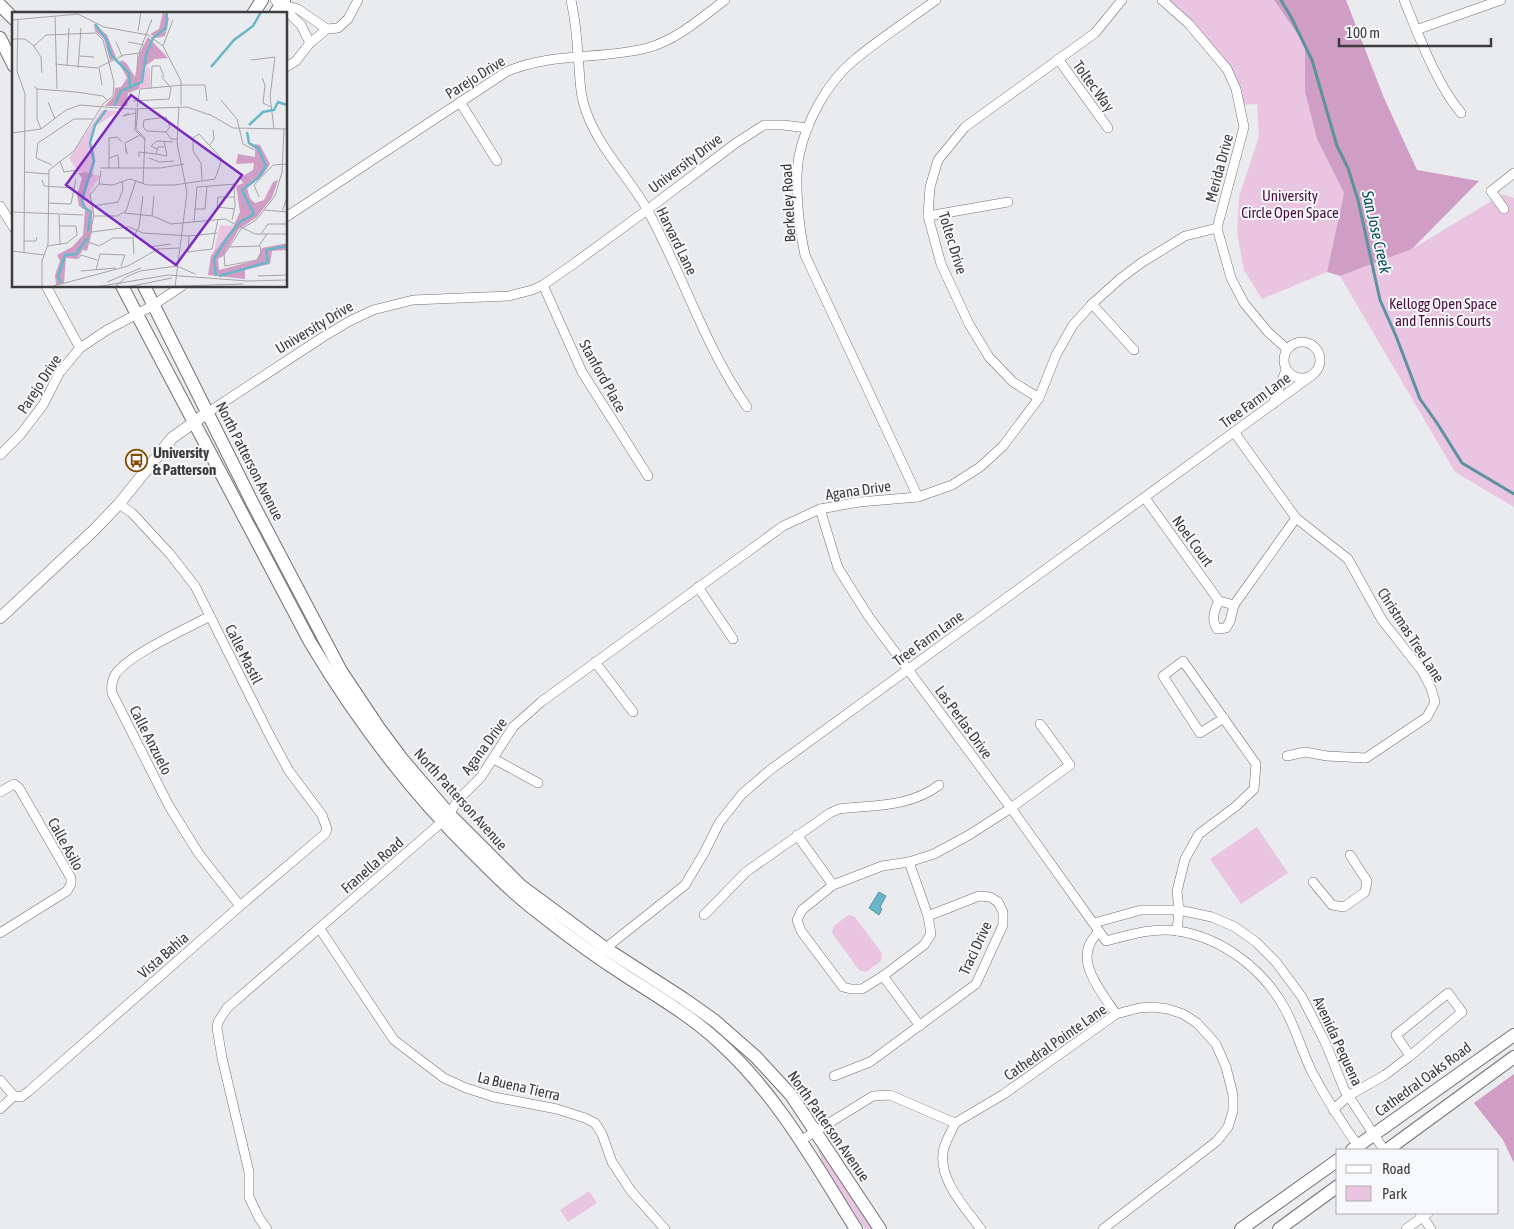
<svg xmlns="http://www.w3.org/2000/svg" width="1514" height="1229" font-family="'Asap Condensed',sans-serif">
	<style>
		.green { fill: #eac5e2 }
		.forest { fill: #d09dc5 }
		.water { fill: #6ab6c9; stroke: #5c929f }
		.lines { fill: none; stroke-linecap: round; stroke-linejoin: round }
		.stream { stroke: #5c929f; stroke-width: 3 }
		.minor-casing { stroke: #717275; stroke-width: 10 }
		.tertiary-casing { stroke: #717275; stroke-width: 12 }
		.secondary-casing { stroke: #717275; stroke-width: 14 }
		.minor { stroke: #fff; stroke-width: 9 }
		.tertiary { stroke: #fff; stroke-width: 11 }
		.secondary { stroke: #fff; stroke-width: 12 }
		.labels { text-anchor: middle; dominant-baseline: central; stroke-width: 4; stroke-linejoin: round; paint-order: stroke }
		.street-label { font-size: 15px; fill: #3d3d3e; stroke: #f7f8fb }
		.park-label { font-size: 15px; fill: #4a0e42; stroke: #f7f8fb }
		.poi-label { font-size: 15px; font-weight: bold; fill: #3d3d3e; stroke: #f7f8fb; text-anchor: start }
		.water-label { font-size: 16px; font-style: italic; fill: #044b59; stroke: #f7f8fb }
		.inset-river { fill: none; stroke: #6ab6c9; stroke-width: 2.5 }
		.inset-road { fill: none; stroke: #a5a5a8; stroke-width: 1 }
		.view { fill: #7b2cbf; fill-opacity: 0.15; stroke: #7b2cbf; stroke-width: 2.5 }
		.inset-edge { fill: none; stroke: #3d3d3e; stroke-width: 2.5 }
	</style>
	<rect width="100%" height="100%" fill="#eaebee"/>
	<!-- green -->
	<g class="green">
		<path d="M1162,0H1274L1305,45V92L1317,139L1344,193L1327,272L1262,299L1244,270L1237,233L1239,197L1259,136L1257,104L1241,105L1227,69Z"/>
		<path d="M1503,194L1514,198V507L1455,472L1340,276L1412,249Z"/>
		<path d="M1257,827L1288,873L1241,904L1210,859Z"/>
		<path d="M848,915L854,916L882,953L881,961L866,972L859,970L832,933L833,927Z"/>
		<path d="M818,1147H819L873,1229H865L823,1165Z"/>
		<path d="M589,1191L597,1203L568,1222L560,1210Z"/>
	</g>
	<!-- forest -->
	<g class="forest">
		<path d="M1274,0H1346L1384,98L1417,170L1479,181L1412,249L1340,276L1327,272L1344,193L1317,139L1305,92V45Z"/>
		<path d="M1514,1074V1163L1503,1140L1474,1103Z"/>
	</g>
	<!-- water -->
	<path class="water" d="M879,892L886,896L880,907L882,909L879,915L869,908Z"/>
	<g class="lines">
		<!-- stream -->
		<path class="stream" d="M1281,0L1291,17L1312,60L1337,146L1348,168L1358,200L1380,300L1396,336L1420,399L1437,423L1462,463L1514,494"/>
		<defs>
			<g id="minor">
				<path d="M275,0L301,25L310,43"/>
				<path d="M571,0C575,19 577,37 578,56C580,72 579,89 584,105C596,146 628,175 648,211C683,275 705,347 747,407"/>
				<path d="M1162,0L1189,24L1227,69L1236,89L1244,127L1217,228L1231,278L1244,303L1268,332L1287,349"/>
				<path d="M1404,0C1419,36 1436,83 1461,113"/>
				<path d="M284,5L298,9L327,29"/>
				<path d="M1416,30L1501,0"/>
				<path d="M1058,59L1108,128"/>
				<path d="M286,67L296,61L310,43L327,29L338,28L348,19L358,0"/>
				<path d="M460,102L497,161"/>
				<path d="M0,206L14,228"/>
				<path d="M1504,209L1491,191L1514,173"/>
				<path d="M928,216L1008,202"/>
				<path d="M286,217L506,72C550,52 601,60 647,48C677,40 701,18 725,0"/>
				<path d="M543,285L582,372L648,476"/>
				<path d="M46,286L80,348"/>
				<path d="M1092,304L1134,350"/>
				<circle cx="1302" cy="360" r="18"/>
				<path d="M1039,398L1013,382L989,357L969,324L941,264L928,216L930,187L938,160L965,127L1095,33L1122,0"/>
				<path d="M1273,404L1286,370"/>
				<path d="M207,413L323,337L348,322L373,310L413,300L509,296L532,290L543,285L572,265L647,210L736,143L764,125H783L808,128"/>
				<path d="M1234,432L1296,518L1348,559L1382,620L1422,671L1431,688L1435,702L1427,717L1366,758L1327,756L1305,752L1287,756"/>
				<path d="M0,455L20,435L43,405L60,372L80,348L107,330L152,306L182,286"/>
				<path d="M918,497L805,255C799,228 794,183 799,156C806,122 826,84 853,61C879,39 909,20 936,0"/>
				<path d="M1145,498L1219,601L1234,605L1296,518"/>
				<path d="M820,509L838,568L869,617L1011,808L1106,941C1129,935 1154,927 1178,931C1223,938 1264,970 1285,1009C1296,1029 1302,1052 1312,1072C1327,1100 1343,1125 1361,1150"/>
				<path d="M698,587L733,639"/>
				<path d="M1219,601C1214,611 1211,619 1217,629L1226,628L1230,621L1234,605"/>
				<path d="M210,616C188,628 127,655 115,675C112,681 111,686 112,693L169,806L199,854L240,906"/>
				<path d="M595,662L633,712"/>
				<path d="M494,759L538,783"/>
				<path d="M0,792L14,784L19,788L71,878V884L67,891L0,933"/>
				<path d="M797,835L833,885"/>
				<path d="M909,862L928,916L931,934L924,945L883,976L862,989H851L843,987L801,931L797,920L802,910L833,885L882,866Z"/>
				<path d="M909,862L934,854L969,835L1011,808L1070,765L1040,724"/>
				<path d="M1313,882L1332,905L1344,907L1365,892L1367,881L1350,855"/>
				<path d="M704,915L746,872L830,813L839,809C873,805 911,807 939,785"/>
				<path d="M1094,923L1141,910H1179L1212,917L1235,927L1256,942L1276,962L1302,997L1326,1044L1344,1089L1384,1150"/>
				<path d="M320,929L394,1040L444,1078L466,1088L494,1097L557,1109L585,1118L595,1123L602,1134L612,1162L631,1191L665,1229"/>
				<path d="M1099,931C1096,935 1092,939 1090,944C1078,966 1105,997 1116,1014"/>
				<path d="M1177,931L1179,910L1177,891L1185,859L1199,834L1235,807L1254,789L1256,764L1183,661L1163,676L1200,733L1224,718"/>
				<path d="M602,951L685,885L704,853L719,823L742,794L770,770L1311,376"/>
				<path d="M883,976L920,1026"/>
				<path d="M834,1076L870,1062L976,984L1003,925V912L998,902L990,897L979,896L928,916"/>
				<path d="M0,1080L14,1096"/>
				<path d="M14,1096L21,1097L29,1091L240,906L319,839L325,834L327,829L322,815L289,771L271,738L195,586L170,554L132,513L119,504"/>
				<path d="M0,1109L14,1096"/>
				<path d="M1333,1110L1348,1096L1385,1075L1410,1056L1396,1035L1448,993L1462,1012L1410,1056"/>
				<path d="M955,1123C952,1131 946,1140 944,1148C936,1177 965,1208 981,1229"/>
				<path d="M800,1141L873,1096L890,1095L955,1123L1004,1094L1116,1014L1139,1008L1153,1007L1168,1009L1183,1014L1197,1023L1216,1044L1226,1067L1233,1095V1111L1228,1127L1217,1141L1103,1229"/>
				<path d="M1420,1213L1431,1229"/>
				<path d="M267,1229L259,1218L249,1197V1172L222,1058L217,1028L218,1022L227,1008L442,822L449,814L458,800L481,777L513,727L541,702L783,526L820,509L859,502L918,497L952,485L980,467L1003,446L1039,398L1056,355L1073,325L1092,304L1121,278L1141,263L1185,236L1217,228"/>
				<path d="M1406,1229L1428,1213"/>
			</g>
			<path id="tertiary" d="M0,618L93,531L119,504L172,438L207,413"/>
			<g id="secondary">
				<path d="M0,5L14,19"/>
				<path d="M253,14L262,0"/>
				<path d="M275,14L284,0"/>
				<path d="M0,38L14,66"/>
				<path d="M122,286L310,642C357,721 408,789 474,854C495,875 516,896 540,914C569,937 599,959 629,978C660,998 692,1017 719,1042C777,1094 815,1164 856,1229"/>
				<path d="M144,286L253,504L341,671L379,728L402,759L449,814L520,885L605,948L684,999L715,1021L756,1057L791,1095L880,1229"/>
				<path d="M1352,1150L1514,1035"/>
				<path d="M1387,1150L1514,1057"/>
				<path d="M1241,1229L1338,1160"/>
				<path d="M1279,1229L1338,1186"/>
			</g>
		</defs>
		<!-- minor casing -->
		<use href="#minor" class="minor-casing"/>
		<!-- tertiary casing -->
		<use href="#tertiary" class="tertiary-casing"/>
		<!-- secondary casing -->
		<use href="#secondary" class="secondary-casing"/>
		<!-- minor -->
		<use href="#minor" class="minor"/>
		<!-- tertiary -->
		<use href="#tertiary" class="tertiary"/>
		<!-- secondary -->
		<use href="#secondary" class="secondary"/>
	</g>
	<!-- icons -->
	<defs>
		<symbol id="bus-ring" viewBox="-11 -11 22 22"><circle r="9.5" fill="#f7f8fb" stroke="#844a00" stroke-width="1.5"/><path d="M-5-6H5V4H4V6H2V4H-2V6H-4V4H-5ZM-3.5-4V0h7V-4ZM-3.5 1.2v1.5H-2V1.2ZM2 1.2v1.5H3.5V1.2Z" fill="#844a00"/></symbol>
	</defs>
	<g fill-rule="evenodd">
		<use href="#bus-ring" x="124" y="448" width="25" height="25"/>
	</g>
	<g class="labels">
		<!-- street labels -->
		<g class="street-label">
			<text transform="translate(475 77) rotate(-32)">Parejo Drive</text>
			<text transform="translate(1094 86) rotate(54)">Toltec Way</text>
			<text transform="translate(685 163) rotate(-37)">University Drive</text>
			<text transform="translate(1219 168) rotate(-75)">Merida Drive</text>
			<text transform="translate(788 203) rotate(-93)">Berkeley Road</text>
			<text transform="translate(677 241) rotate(64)">Harvard Lane</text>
			<text transform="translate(953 243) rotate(73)">Toltec Drive</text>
			<text transform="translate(314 327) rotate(-31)">University Drive</text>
			<text transform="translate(603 376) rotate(61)">Stanford Place</text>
			<text transform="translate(39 384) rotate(-57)">Parejo Drive</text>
			<text transform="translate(1255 400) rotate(-36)">Tree Farm Lane</text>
			<text transform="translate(250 461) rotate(63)">North Patterson Avenue</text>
			<text transform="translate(858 490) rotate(-8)">Agana Drive</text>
			<text transform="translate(1193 541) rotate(54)">Noel Court</text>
			<text transform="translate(1411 635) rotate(57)">Christmas Tree Lane</text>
			<text transform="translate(928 638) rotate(-36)">Tree Farm Lane</text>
			<text transform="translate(244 654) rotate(63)">Calle Mastil</text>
			<text transform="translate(964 722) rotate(54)">Las Perlas Drive</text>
			<text transform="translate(151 740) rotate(63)">Calle Anzuelo</text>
			<text transform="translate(484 746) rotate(-54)">Agana Drive</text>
			<text transform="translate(461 799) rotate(48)">North Patterson Avenue</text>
			<text transform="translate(66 844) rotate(61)">Calle Asilo</text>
			<text transform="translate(372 865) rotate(-41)">Franella Road</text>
			<text transform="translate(975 948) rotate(-65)">Traci Drive</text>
			<text transform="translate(163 955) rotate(-41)">Vista Bahia</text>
			<text transform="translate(1338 1041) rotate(65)">Avenida Pequena</text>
			<text transform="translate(1055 1042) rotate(-35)">Cathedral Pointe Lane</text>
			<text transform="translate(1423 1079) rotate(-36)">Cathedral Oaks Road</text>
			<text transform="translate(519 1086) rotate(13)">La Buena Tierra</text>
			<text transform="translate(829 1126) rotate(55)">North Patterson Avenue</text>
		</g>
		<!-- park labels -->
		<g class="park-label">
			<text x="1290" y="195">University<tspan x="1290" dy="17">Circle Open Space</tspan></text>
			<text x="1443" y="303">Kellogg Open Space<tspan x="1443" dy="17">and Tennis Courts</tspan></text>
		</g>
		<!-- poi labels -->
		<g class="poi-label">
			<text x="153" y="452">University<tspan x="153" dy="17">&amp; Patterson</tspan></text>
		</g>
		<!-- water labels -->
		<g class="water-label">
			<text transform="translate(1377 232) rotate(77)">San Jose Creek</text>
		</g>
	</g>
	<!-- overview -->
	<g transform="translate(12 12)">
		<rect width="275" height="275" fill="#eaebee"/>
		<path d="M135,54L138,57V76L127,77ZM90,98L107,99L84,114L79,131L83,141L81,162L65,159L57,146ZM82,163L88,164L78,179L82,197L80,220L77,198L71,189L76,168ZM221,210L220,217L201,243L208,213L219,214Z" fill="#eac5e2"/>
		<path d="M151,0L157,6L153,24L145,26L138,22L147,17ZM82,12L95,23L104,45L98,49L92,27L83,19ZM136,25L156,46L143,47L132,55L127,77L116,81L115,94H93L102,84L103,76L109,75L115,66L107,51L110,48L115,52L123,65L127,42ZM235,131L248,133L258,152L250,164L235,176L238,186L243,191L252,188L261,170L266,168L260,186L244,206L227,217L211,244L206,247L207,258L245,248L250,236L275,231V238L260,239L258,252L233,258V267L196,263L199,244L220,217L228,200L224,174L231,171L228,166L241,158L242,151L224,152L226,142L243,145V137ZM74,160L82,163L76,168L71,189L80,203V220L75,239L71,238L65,247L54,246L52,271L44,273L43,263L48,249L45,243L60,235L71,223L73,198L67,194L65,183L70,166L66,161Z" fill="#d09dc5"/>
		<path class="inset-river" d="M83,12L95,28L99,43L117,61L118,75M199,55L222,28L241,14L249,0M102,94L109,79L130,70L134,43L141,26L154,16L155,0M237,113L251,100L262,98L266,90L275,93M76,219L79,200L72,195L70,188L82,149L78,131L83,113L94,98M204,264L202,247L215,226L228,210L242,202L230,178L246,166L254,154L246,136L237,131L235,120M207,264L256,250L254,238L275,234M49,271L46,265L53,243L64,242L75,226"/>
		<path class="inset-road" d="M43,5L45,77M0,8L66,2L92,15L136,23L151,34L169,69V93M6,8L5,59L13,82L12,240M126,19L129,0M0,27H13L21,33L29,45L30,61M104,30L110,44M116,30L132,33M22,34L34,23L84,21L91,28L102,70L101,84L91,92L62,139L37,158L36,232L30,249V275M151,34L161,8M67,44L82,45M239,48L263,45L258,84L262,117M43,52L85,56L112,43L127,41L140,7M55,54L57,16M66,56L69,16M87,56L90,73M125,58L126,41M250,66L253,73L251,91L259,95M22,74L25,77V107L29,117M25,77L64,80L91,84L95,88M139,77L140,54H148L152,65M209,88L225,107L231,132L242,138M121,89L157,87L159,76L149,64M36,90L43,107M125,95L128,77L171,73H193L195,89M126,96L124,117L133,126L131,172M124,97L123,118L133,128M117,101L111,104L124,101M197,102L221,116L275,117M154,120L158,115L154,105L132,108L131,115L135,119L154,120L159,127H165M0,121L29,117L54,98L68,93L118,97L175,95L198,103M152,129L155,144L144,142L146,135H152M0,133V151M198,133L202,127L201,118M113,136L115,142L113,131L128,123M145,137L139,134L145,129L161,130M127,145V140L144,142M97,146L106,143L107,156M137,146L147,150L162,149M48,149L52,160L65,158M40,153L24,146L26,131L62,107H81M88,156H149L172,152M97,156V126L105,125L110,130M12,160L37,162M30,168L32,174L62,176M87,172L101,173L118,167L135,173H162L203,167L210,147L187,122L181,126V139L189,151L190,168M223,185H206L205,195L223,197M247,185L242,173L261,153L275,152M36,191L59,192L64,167M81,194L106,190L111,178L110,169M182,197H193L195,174M252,198L275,200M0,200L71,203M270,200L275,185M112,201L141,204L159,212L213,207L243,222H275M47,203L48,233M82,204H105L114,199L124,168M140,204L142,184M220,208L223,194L222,172M182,210L185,175L224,172M80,220L117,215L131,221L177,224L205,221M249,222L256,212H275M177,224L176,240L200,237L206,207M12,229H24L25,225M76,230L87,234L101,226H121M36,234L55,231L65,223L64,214H47M248,234L249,241L245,248L213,254L212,243L229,217L244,208L263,184L270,160L272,117M136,235L159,232M217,235L247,234L255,222M73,238L82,204L78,183L87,172L89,159M0,239L32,243M122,242L121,226L127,215L131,184M66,247L69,243L85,248M84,258L88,242L113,243L109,254M69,259L104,256M246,264L275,263M95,270L129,256M38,275L116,254L146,237L167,236M84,275L156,263L235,269L275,268M103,275L114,265L128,259L165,254L183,262M115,275L160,266M139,275L231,272M163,275L175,180L165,131L167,95"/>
		<path class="view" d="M119,83L230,163L164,253L54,173Z"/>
		<rect width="275" height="275" class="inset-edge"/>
	</g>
	<!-- legend -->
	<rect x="1336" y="1149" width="162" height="65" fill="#f7f8fb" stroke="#adadaf"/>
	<rect x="1346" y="1165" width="25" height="8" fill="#ffffff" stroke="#adadaf"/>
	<text x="1382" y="1174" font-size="15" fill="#3d3d3e">Road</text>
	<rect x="1346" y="1186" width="25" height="15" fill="#eac5e2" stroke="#adadaf"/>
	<text x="1382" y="1199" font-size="15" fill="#3d3d3e">Park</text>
	<!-- scale -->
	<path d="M1339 38v8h152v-8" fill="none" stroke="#3d3d3e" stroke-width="2.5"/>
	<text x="1346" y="38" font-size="15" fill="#3d3d3e" stroke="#f7f8fb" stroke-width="4" paint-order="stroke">100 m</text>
</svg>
